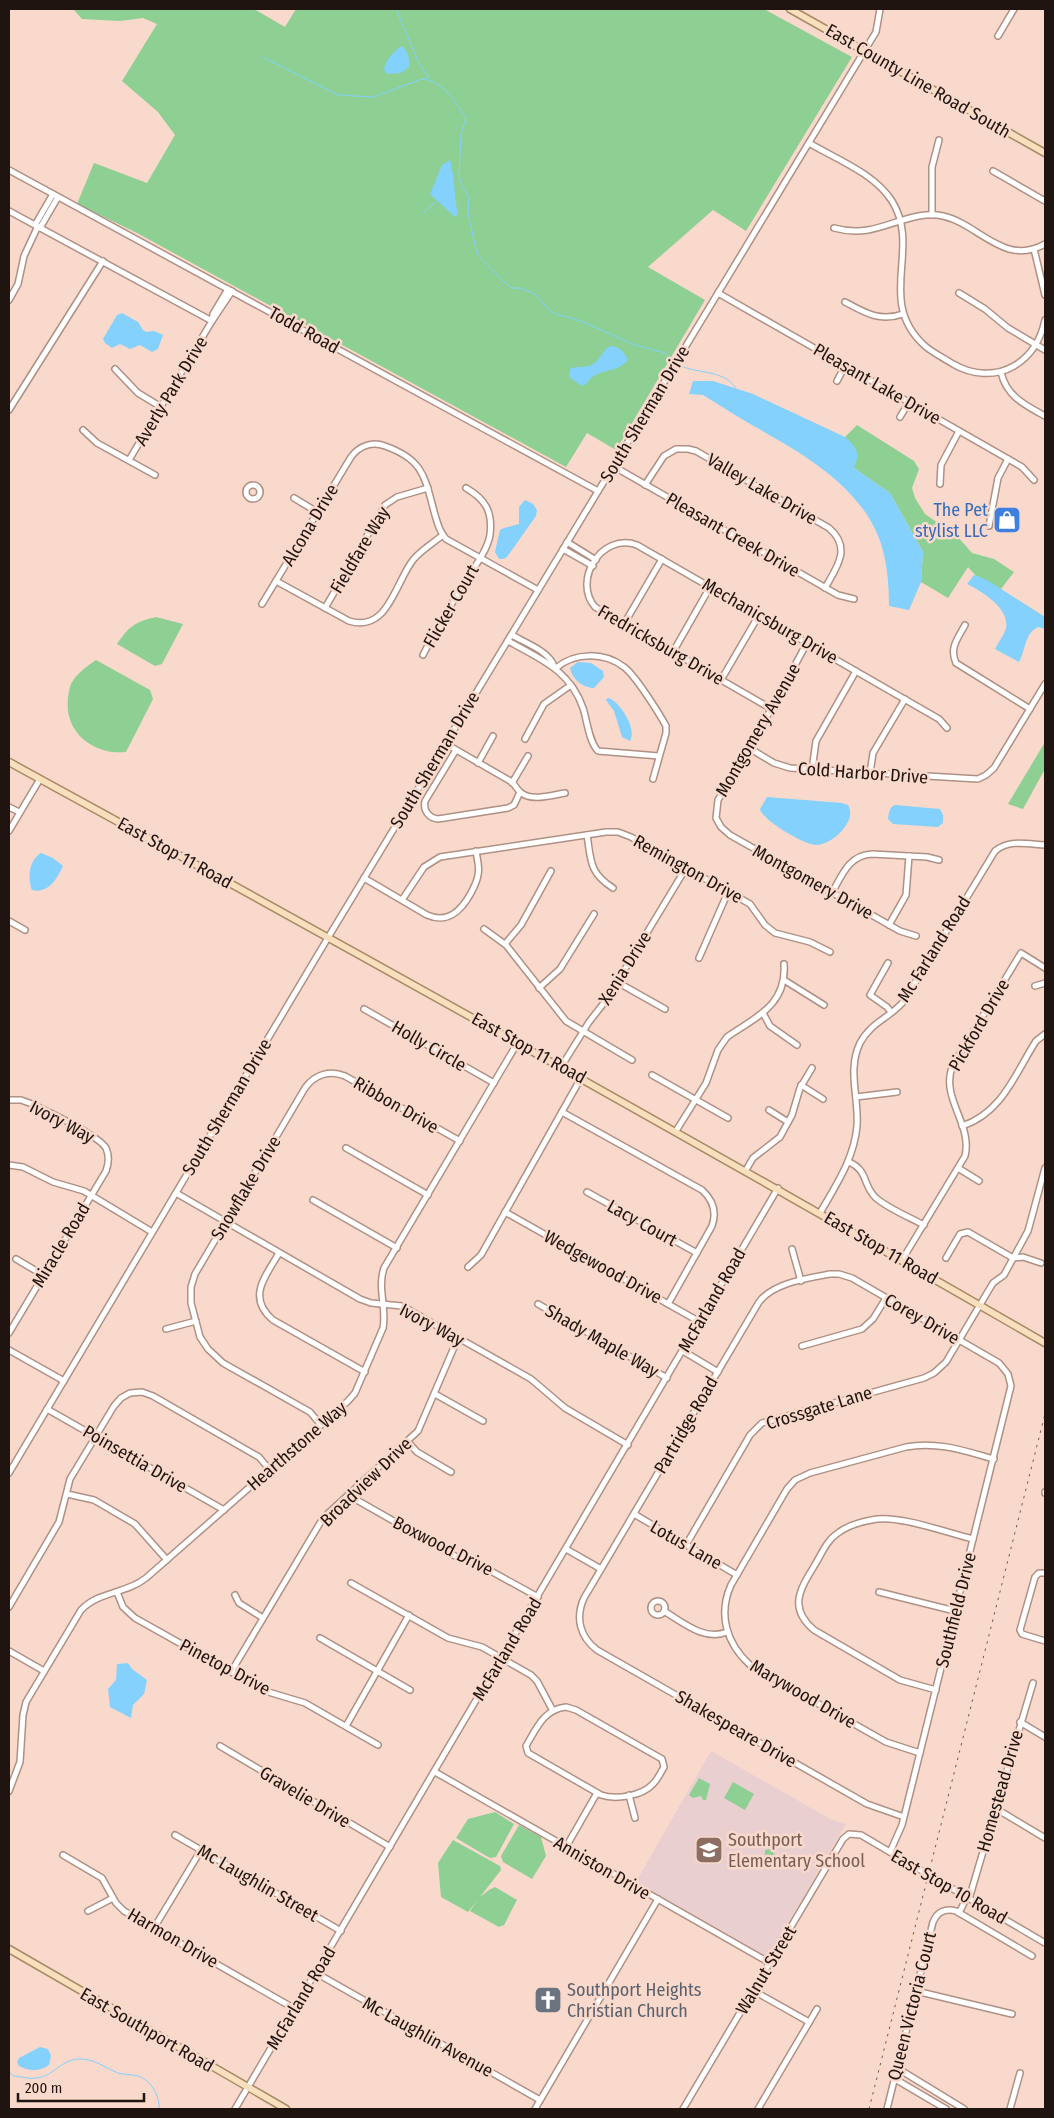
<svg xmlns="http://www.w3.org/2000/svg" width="1054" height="2118" font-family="'Fira Sans Condensed',sans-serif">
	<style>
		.education { fill: #eacfd1 }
		.green { fill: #8ecf94 }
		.water { fill: #83d1fc }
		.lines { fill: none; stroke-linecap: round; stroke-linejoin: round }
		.stream { stroke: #83d1fc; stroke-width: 1 }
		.minor-casing { stroke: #ae9184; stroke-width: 8 }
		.major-casing { stroke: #a98a64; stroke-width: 9 }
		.minor { stroke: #fff; stroke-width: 5 }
		.major { stroke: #f8dfbe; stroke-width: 6 }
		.rail { stroke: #6d5b53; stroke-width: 1; stroke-dasharray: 2.5 5; stroke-linecap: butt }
		.labels { text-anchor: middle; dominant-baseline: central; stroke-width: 5; stroke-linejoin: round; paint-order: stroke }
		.street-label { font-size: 18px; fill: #1f140f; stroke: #f9d9cb }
		.shop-label { font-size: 18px; fill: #366cbe; stroke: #f9d9cb; text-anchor: end }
		.education-label { font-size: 18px; fill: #785e54; stroke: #f9d9cb; text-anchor: start }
		.worship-label { font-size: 18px; fill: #5b616d; stroke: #f9d9cb; text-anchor: start }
	</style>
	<rect width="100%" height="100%" fill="#f9d9cb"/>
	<!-- education -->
	<path class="education" d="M711,1751L832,1820L846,1824L771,1952L766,1956L636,1882Z"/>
	<!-- green -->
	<g class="green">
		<path d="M73,9H254L285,27L296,9H764L852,57L746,231L713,210L648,267L705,300L616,450L587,433L566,467L137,233L77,204L94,163L147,183L175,135L158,112L122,81L157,24L143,18L120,21L82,19Z"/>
		<path d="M857,425L914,461L919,469L912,488L915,498L925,514L957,536L972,553L994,559L1014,572L1001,589L976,576L968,567L948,598L921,582L923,552L890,493L854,468L845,437Z"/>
		<path d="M156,617L183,624L162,664L155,666L117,644C129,626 135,622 156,617Z"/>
		<path d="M96,660L150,690L153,699L126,752C99,755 72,739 68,711C67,703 68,692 71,684C77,673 86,667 96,660Z"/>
		<path d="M1045,742V769L1023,809L1008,804Z"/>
		<path d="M699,1778L710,1784L706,1800H703L701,1796L693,1798L689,1795Z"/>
		<path d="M733,1782L754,1794L745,1810L724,1798Z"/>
		<path d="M495,1812L514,1824L496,1857L490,1858L456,1838L468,1819Z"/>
		<path d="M519,1825L541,1837L546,1856L532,1879L503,1862L501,1856Z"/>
		<path d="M453,1840L500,1866L501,1870L480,1897L489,1890L495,1887L517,1900L504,1925L499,1927L470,1911L477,1901L468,1912L441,1897L438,1863Z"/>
		<path d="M769,1849L776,1855L777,1862L766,1869L762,1861L765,1856V1850Z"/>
	</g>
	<!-- water -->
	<g class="water">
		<path d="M400,47H403C408,52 410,60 409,67L401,73L387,74L384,70C385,60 393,53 400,47Z"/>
		<path d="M450,160C455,177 454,196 458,214L455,217L430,194L442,165Z"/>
		<path d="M122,313L138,322L143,330L146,332L154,331L163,335L158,349L152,352L140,345L130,349L120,344L112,348L105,343L103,339L117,315Z"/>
		<path d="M610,346C618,346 625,352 628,360C619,372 602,369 591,378C587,382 588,384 582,386L569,377L570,369C578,365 585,369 593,364C601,359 603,350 610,346Z"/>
		<path d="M693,381H713L753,394L845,437C856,447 861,452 854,468L890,493L923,552L921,582L909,610L889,606C889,584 887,559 879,538C858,484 800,452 752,425C736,416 720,405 703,395L689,394Z"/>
		<path d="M525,500L533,504L537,510L536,516L507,557L503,559H499L495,552L500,530L504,528L519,524V507Z"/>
		<path d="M974,575L987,580L1045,617V629L1038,627C1024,634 1026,650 1019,662L995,649C998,643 1004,635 1006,628C1010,608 981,591 967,584Z"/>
		<path d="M578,662L591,663L603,671L604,677L594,688C583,688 572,679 570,668Z"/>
		<path d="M608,698C619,700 638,730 630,741L622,737L614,711L606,700Z"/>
		<path d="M767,797L842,803L848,805C858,821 832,845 816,845C804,845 762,820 760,809Z"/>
		<path d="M895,805L940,809L943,815V823L938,827L893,824L888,819C889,813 889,807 895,805Z"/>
		<path d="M41,853L53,858L63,866C57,879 48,894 32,890L31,888C28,875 29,861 41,853Z"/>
		<path d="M128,1663L132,1669L147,1680L144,1694L133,1705L131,1718L110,1707L108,1689L116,1680L117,1664Z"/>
		<path d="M40,2047L48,2049L51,2056L49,2065C39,2072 29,2071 19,2066L17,2062L19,2058Z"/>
	</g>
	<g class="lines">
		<!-- stream -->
		<g class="stream">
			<path d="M396,9L418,61L429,78"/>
			<path d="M263,57L338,95L373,97L422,79C443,80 456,103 466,118L461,134L459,175L462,186L469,198L468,213L477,254L503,281L512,288H521L535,294L550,311L556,314L581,321L635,345L665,353L673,362"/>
			<path d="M422,214L437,201"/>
			<path d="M677,364C696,375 722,368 736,388"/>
			<path d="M9,2071C12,2077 15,2076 22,2077C51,2084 56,2061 78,2059C94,2058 105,2068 118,2073C124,2075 131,2074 138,2076C151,2080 160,2096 159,2109"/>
		</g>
		<defs>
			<g id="minor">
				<path d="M998,36L1014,9"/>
				<path d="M809,143C836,159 874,173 892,201C922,249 875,301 925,346C933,353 944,358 953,364C972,375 995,377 1014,366C1031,356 1041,339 1045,320"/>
				<path d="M9,170L598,491"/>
				<path d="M993,171L1045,201"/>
				<path d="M9,211L212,321L129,460"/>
				<path d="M932,215V167L939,140"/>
				<path d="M35,225L53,194"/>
				<path d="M40,228L58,197"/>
				<path d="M834,228C845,231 856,232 868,230C892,226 919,210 943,216C979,224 1004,267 1045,244"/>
				<path d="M1034,249L1045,295"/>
				<path d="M228,289L213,314L212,321L232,291"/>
				<path d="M718,293L1022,467L1034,480"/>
				<path d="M959,293L985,309L1008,328L1045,350"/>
				<path d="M9,300L18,284L24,256L38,226"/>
				<path d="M845,302C865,313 880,322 903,314"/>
				<path d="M115,369L138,393L161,407"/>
				<path d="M1001,372C1006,396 1025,405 1045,416"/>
				<path d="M837,381L845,366"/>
				<path d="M9,410L103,261"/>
				<path d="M900,417L909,402"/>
				<path d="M83,430L97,443L155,475"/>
				<path d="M613,466L838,595L854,599"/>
				<path d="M940,484L941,465L959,431"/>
				<path d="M645,485L664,456L676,449H688L696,451L829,528C852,548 837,567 825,588"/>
				<circle cx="253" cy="492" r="7"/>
				<path d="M294,498L317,512"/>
				<path d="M989,526L998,478L1008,459"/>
				<path d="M567,542L596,560"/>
				<path d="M563,549L593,566"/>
				<path d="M276,581L349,621C388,633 395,583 413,560C420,551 433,543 443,535"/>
				<path d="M262,604L351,457C359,446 372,441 385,446C425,460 425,479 435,515C438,525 440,532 446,539L538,590"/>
				<path d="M325,608L385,505L397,497L428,488"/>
				<path d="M624,624L662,559"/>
				<path d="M965,625C958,638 949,648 956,663L1030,709"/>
				<path d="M512,635C525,643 549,651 554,666"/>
				<path d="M508,641C540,659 570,670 583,708C587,720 589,742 598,751L659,756"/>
				<path d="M807,643L752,744L718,800L716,818L721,827L730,835L900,931L916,936"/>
				<path d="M673,652L710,587"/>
				<path d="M423,655C435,631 449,608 463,585C472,570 487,552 490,535C493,511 485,499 466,488"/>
				<path d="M556,668C575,652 604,652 624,667C635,675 659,713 666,726V733L653,779"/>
				<path d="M721,680L759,615"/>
				<path d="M770,708L595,607C572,580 602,532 637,545L939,719L947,728"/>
				<path d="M525,739L544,704L571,685"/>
				<path d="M446,744L512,782C515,785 517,789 520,792C531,802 552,795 565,793"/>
				<path d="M749,748L774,763L790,768L978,779L986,775L994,768L1045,684"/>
				<path d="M456,750L425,801C423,811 429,818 438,819L508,808L514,805L520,792"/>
				<path d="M478,763L493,736"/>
				<path d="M812,770L816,741L856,671"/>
				<path d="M870,773L873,753L905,699"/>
				<path d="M512,783L528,756"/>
				<path d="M9,807L19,812"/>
				<path d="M9,831L40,779"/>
				<path d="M587,835C591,860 589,873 613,888"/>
				<path d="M364,878L427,915C448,924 461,911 471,893C474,887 477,882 478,875C480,867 477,859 476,851"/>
				<path d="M832,893C842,875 849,855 872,854L927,857L939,860"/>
				<path d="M402,900L424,867L440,857L606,832H618L631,837L750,904L765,925L775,933L810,942L830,952"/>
				<path d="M9,921L25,930"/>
				<path d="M889,925L906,895L909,856"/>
				<path d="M484,929L506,945L566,1021L632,1060"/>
				<path d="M505,944L521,925L551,871"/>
				<path d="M699,958L728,892"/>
				<path d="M888,963L870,995L887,1007L891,1012"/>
				<path d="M784,980L824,1005"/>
				<path d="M617,982L665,1009"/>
				<path d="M1035,986L1045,983"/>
				<path d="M539,988L560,969L594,914"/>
				<path d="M364,1009L494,1083"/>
				<path d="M763,1013L770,1026L797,1045"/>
				<path d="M561,1067L589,1022L607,999L686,868"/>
				<path d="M652,1075L728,1118"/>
				<path d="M801,1085L823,1099"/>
				<path d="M856,1097L897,1092"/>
				<path d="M9,1100H21L32,1104C47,1111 99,1136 106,1148C109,1155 109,1163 106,1171L9,1333"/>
				<path d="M769,1110L788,1122"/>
				<path d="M562,1112L702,1190C713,1200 717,1212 712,1226L668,1304"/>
				<path d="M962,1126C1002,1113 1015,1074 1036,1041L1045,1034"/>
				<path d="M676,1131L706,1083L718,1050L727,1037C756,1017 787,1005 784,964"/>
				<path d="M346,1148L428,1195"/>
				<path d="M849,1162C869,1171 862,1185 876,1198C889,1209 909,1217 924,1225"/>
				<path d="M9,1165L23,1167L53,1182L84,1191L152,1232"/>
				<path d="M958,1168L979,1181"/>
				<path d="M746,1170L753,1158L780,1137L792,1115L800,1088L812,1068"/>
				<path d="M587,1192L697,1253"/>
				<path d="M176,1193L360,1299L371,1303L402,1306L531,1379L565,1408L628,1445"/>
				<path d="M313,1200L397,1248"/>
				<path d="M505,1212L700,1322"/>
				<path d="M820,1213C836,1185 854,1159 857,1126C859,1097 847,1070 860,1043C871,1022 890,1018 904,1001L995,851C1009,839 1028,844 1045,845"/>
				<path d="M792,1249L801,1281"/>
				<path d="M279,1253C266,1276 246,1297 273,1320L365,1372"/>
				<path d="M946,1258L960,1234L968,1232L1013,1258L1023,1257L1041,1263"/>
				<path d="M16,1259L43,1275"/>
				<path d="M902,1260L965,1156C973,1124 939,1097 953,1065L1021,953L1045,968"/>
				<path d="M468,1267L481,1255L581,1078"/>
				<path d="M538,1304L667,1378"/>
				<path d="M166,1329L196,1321"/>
				<path d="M802,1346L862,1329L873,1319L886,1298"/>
				<path d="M9,1350L64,1381"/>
				<path d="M683,1351L718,1372"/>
				<path d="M435,1394L483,1421"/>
				<path d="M47,1409L224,1510"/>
				<path d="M321,1425L310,1412L223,1363L208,1349L200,1337L191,1303V1287L195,1274L305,1088C315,1074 330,1070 345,1076L460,1141"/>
				<path d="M408,1442L417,1452L451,1472"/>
				<path d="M9,1473L329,936L865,50L876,32L880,9"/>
				<path d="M1045,1492V1493"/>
				<path d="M67,1494L94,1500L135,1524L167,1560"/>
				<path d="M348,1495L455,1556L489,1570L538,1597"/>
				<path d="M634,1514L737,1575"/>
				<path d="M686,1545L750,1435L762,1423L924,1378L934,1373L946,1362L993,1283L1004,1275L1028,1231L1045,1168"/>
				<path d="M566,1549L601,1569"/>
				<path d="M1045,1573H1039L1035,1577L1020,1630L1022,1634L1045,1641"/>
				<path d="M351,1583L448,1638L482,1647L531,1675L537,1681L553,1711"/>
				<path d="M117,1592L123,1607L135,1618L265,1691L305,1703L378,1745"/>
				<path d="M879,1592L955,1611"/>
				<path d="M235,1595L239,1603L263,1618"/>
				<circle cx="658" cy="1608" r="7"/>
				<path d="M9,1607L59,1522L70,1479L114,1406L121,1398L130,1393L142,1392L153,1396L259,1457L270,1470"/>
				<path d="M664,1611C684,1623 704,1641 727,1632"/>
				<path d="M320,1638L410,1690"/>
				<path d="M9,1651L44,1671"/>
				<path d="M231,1672L323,1518L418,1431L458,1338"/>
				<path d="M936,1690L900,1680L814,1630C787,1607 801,1588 816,1563C822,1553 827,1540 838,1533C848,1525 864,1521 877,1519C902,1516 948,1533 973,1539"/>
				<path d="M566,1707L576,1710L662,1759L664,1767C661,1772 658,1779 653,1784C642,1796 616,1800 601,1795L528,1753L526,1746C536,1729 544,1709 566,1707Z"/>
				<path d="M1020,1722L1045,1737"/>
				<path d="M346,1726L409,1615"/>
				<path d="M220,1746L390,1847"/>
				<path d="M920,1753L886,1742L750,1665C726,1643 718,1614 731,1585L787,1489L795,1480L810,1473L906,1447C937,1441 965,1451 994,1459"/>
				<path d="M435,1772L770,1963"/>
				<path d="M9,1791L20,1762L23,1715L26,1702L81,1610C99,1591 126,1594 146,1578L348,1401L355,1393L383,1328C387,1308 377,1288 384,1268L518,1042"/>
				<path d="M629,1795L635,1818"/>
				<path d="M995,1808L1045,1838"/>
				<path d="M175,1835L341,1931"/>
				<path d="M566,1847L597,1793"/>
				<path d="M890,1852L902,1825L1011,1386L1008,1374L999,1363L852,1278L839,1274H830C808,1278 773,1283 759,1302L584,1598C575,1618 580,1637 597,1650L867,1804L904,1817"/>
				<path d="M63,1855L102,1878L116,1903L124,1911L295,2009"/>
				<path d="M969,1899L1033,1683"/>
				<path d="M88,1911L113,1898"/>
				<path d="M959,1913L967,1897"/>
				<path d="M154,1928L201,1850"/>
				<path d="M316,1973L540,2100"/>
				<path d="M754,1991L809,2022"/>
				<path d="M916,1991L1012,2014"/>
				<path d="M897,2068L964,2109"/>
				<path d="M895,2079L946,2109"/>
				<path d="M235,2109L778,1188"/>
				<path d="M535,2109L658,1899"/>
				<path d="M683,2109L843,1839L849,1834L861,1835L1045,1943"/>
				<path d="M758,2109L817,2009"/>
				<path d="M887,2109L933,1922C937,1912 945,1908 956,1911L1032,1956"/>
				<path d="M1010,2109L1020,2073"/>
			</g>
			<g id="major">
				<path d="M790,9L1045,153"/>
				<path d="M9,762C357,952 702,1145 1045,1343"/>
				<path d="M9,1949L286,2109"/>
			</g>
		</defs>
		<!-- minor casing -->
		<use href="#minor" class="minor-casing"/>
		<!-- major casing -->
		<use href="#major" class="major-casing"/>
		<!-- minor -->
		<use href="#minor" class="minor"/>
		<!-- major -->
		<use href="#major" class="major"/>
		<!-- rail -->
		<path class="rail" d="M869,2109L1045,1414"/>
	</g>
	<!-- icons -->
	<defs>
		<symbol id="shop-square" viewBox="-11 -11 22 22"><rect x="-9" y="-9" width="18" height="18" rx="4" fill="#3f7fe0" stroke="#f9d9cb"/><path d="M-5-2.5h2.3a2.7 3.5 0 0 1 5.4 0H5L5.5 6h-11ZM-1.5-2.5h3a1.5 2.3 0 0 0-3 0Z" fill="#fff"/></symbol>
		<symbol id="school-square" viewBox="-11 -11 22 22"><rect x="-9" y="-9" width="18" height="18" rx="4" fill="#8d6e63" stroke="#f9d9cb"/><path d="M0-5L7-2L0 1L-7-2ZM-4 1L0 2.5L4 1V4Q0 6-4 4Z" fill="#fff"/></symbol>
		<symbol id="church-square" viewBox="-11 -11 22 22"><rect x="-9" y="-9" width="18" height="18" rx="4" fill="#6b7280" stroke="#f9d9cb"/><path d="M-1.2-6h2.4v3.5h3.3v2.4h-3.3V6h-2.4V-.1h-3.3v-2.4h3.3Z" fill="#fff"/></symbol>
	</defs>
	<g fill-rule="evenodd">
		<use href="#shop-square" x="991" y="504" width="32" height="32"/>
		<use href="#school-square" x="693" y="1834" width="32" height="32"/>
		<use href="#church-square" x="532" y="1984" width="32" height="32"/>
	</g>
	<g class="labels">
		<!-- street labels -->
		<g class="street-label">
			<text transform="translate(918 81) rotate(30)">East County Line Road South</text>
			<text transform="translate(304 330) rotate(29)">Todd Road</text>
			<text transform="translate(877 384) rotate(30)">Pleasant Lake Drive</text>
			<text transform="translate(171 391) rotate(-59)">Averly Park Drive</text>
			<text transform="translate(645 414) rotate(-59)">South Sherman Drive</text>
			<text transform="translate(762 489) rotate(30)">Valley Lake Drive</text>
			<text transform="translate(310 525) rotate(-59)">Alcona Drive</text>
			<text transform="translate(733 535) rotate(30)">Pleasant Creek Drive</text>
			<text transform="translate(360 550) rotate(-59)">Fieldfare Way</text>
			<text transform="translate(451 606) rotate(-60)">Flicker Court</text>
			<text transform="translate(770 621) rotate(30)">Mechanicsburg Drive</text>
			<text transform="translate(661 645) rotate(30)">Fredricksburg Drive</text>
			<text transform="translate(758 730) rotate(-60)">Montgomery Avenue</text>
			<text transform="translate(435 760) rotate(-59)">South Sherman Drive</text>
			<text transform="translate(863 773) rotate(4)">Cold Harbor Drive</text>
			<text transform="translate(175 853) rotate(29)">East Stop 11 Road</text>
			<text transform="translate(688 869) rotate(29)">Remington Drive</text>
			<text transform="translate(813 882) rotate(29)">Montgomery Drive</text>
			<text transform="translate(934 949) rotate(-58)">Mc Farland Road</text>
			<text transform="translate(625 968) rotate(-58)">Xenia Drive</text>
			<text transform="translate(979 1025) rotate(-60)">Pickford Drive</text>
			<text transform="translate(429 1046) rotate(30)">Holly Circle</text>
			<text transform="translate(529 1048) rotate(29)">East Stop 11 Road</text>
			<text transform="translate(396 1105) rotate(30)">Ribbon Drive</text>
			<text transform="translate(227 1107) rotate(-59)">South Sherman Drive</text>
			<text transform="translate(62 1122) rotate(28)">Ivory Way</text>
			<text transform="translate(246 1188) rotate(-59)">Snowflake Drive</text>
			<text transform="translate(642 1223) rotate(29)">Lacy Court</text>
			<text transform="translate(61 1245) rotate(-59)">Miracle Road</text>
			<text transform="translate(881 1248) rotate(30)">East Stop 11 Road</text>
			<text transform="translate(603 1267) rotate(29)">Wedgewood Drive</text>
			<text transform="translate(712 1300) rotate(-60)">McFarland Road</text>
			<text transform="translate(922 1319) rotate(30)">Corey Drive</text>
			<text transform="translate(432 1325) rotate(28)">Ivory Way</text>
			<text transform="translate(602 1341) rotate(30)">Shady Maple Way</text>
			<text transform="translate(819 1408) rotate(-17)">Crossgate Lane</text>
			<text transform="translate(686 1425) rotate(-60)">Partridge Road</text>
			<text transform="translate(297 1446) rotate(-41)">Hearthstone Way</text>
			<text transform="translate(135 1459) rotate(30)">Poinsettia Drive</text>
			<text transform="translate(366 1482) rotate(-44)">Broadview Drive</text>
			<text transform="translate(686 1545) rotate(30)">Lotus Lane</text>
			<text transform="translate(443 1546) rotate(27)">Boxwood Drive</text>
			<text transform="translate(956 1610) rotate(-76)">Southfield Drive</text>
			<text transform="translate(507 1649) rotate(-59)">McFarland Road</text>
			<text transform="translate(225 1667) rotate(28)">Pinetop Drive</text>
			<text transform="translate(803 1694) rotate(30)">Marywood Drive</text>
			<text transform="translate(736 1729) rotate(30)">Shakespeare Drive</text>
			<text transform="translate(1000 1791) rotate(-74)">Homestead Drive</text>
			<text transform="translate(305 1797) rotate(31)">Gravelie Drive</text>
			<text transform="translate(602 1868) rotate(30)">Anniston Drive</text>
			<text transform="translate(258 1883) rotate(30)">Mc Laughlin Street</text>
			<text transform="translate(949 1887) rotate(30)">East Stop 10 Road</text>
			<text transform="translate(173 1938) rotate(30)">Harmon Drive</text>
			<text transform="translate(766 1970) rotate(-59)">Walnut Street</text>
			<text transform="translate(301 1998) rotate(-59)">McFarland Road</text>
			<text transform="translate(912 2006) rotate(-76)">Queen Victoria Court</text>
			<text transform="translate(147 2030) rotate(30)">East Southport Road</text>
			<text transform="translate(428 2037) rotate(29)">Mc Laughlin Avenue</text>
		</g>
		<!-- shop labels -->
		<g class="shop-label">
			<text x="988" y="510">The Pet<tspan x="988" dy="21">stylist LLC</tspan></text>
		</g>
		<!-- education labels -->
		<g class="education-label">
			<text x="728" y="1840">Southport<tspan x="728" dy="21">Elementary School</tspan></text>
		</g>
		<!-- worship labels -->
		<g class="worship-label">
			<text x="567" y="1990">Southport Heights<tspan x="567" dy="21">Christian Church</tspan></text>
		</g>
	</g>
	<!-- border -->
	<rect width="1054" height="2118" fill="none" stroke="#1f140f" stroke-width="20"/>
	<!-- scale -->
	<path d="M18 2093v8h126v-8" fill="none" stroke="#1f140f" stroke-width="2.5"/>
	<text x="25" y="2093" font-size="15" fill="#1f140f" stroke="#f9d9cb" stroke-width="4" paint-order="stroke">200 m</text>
</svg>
